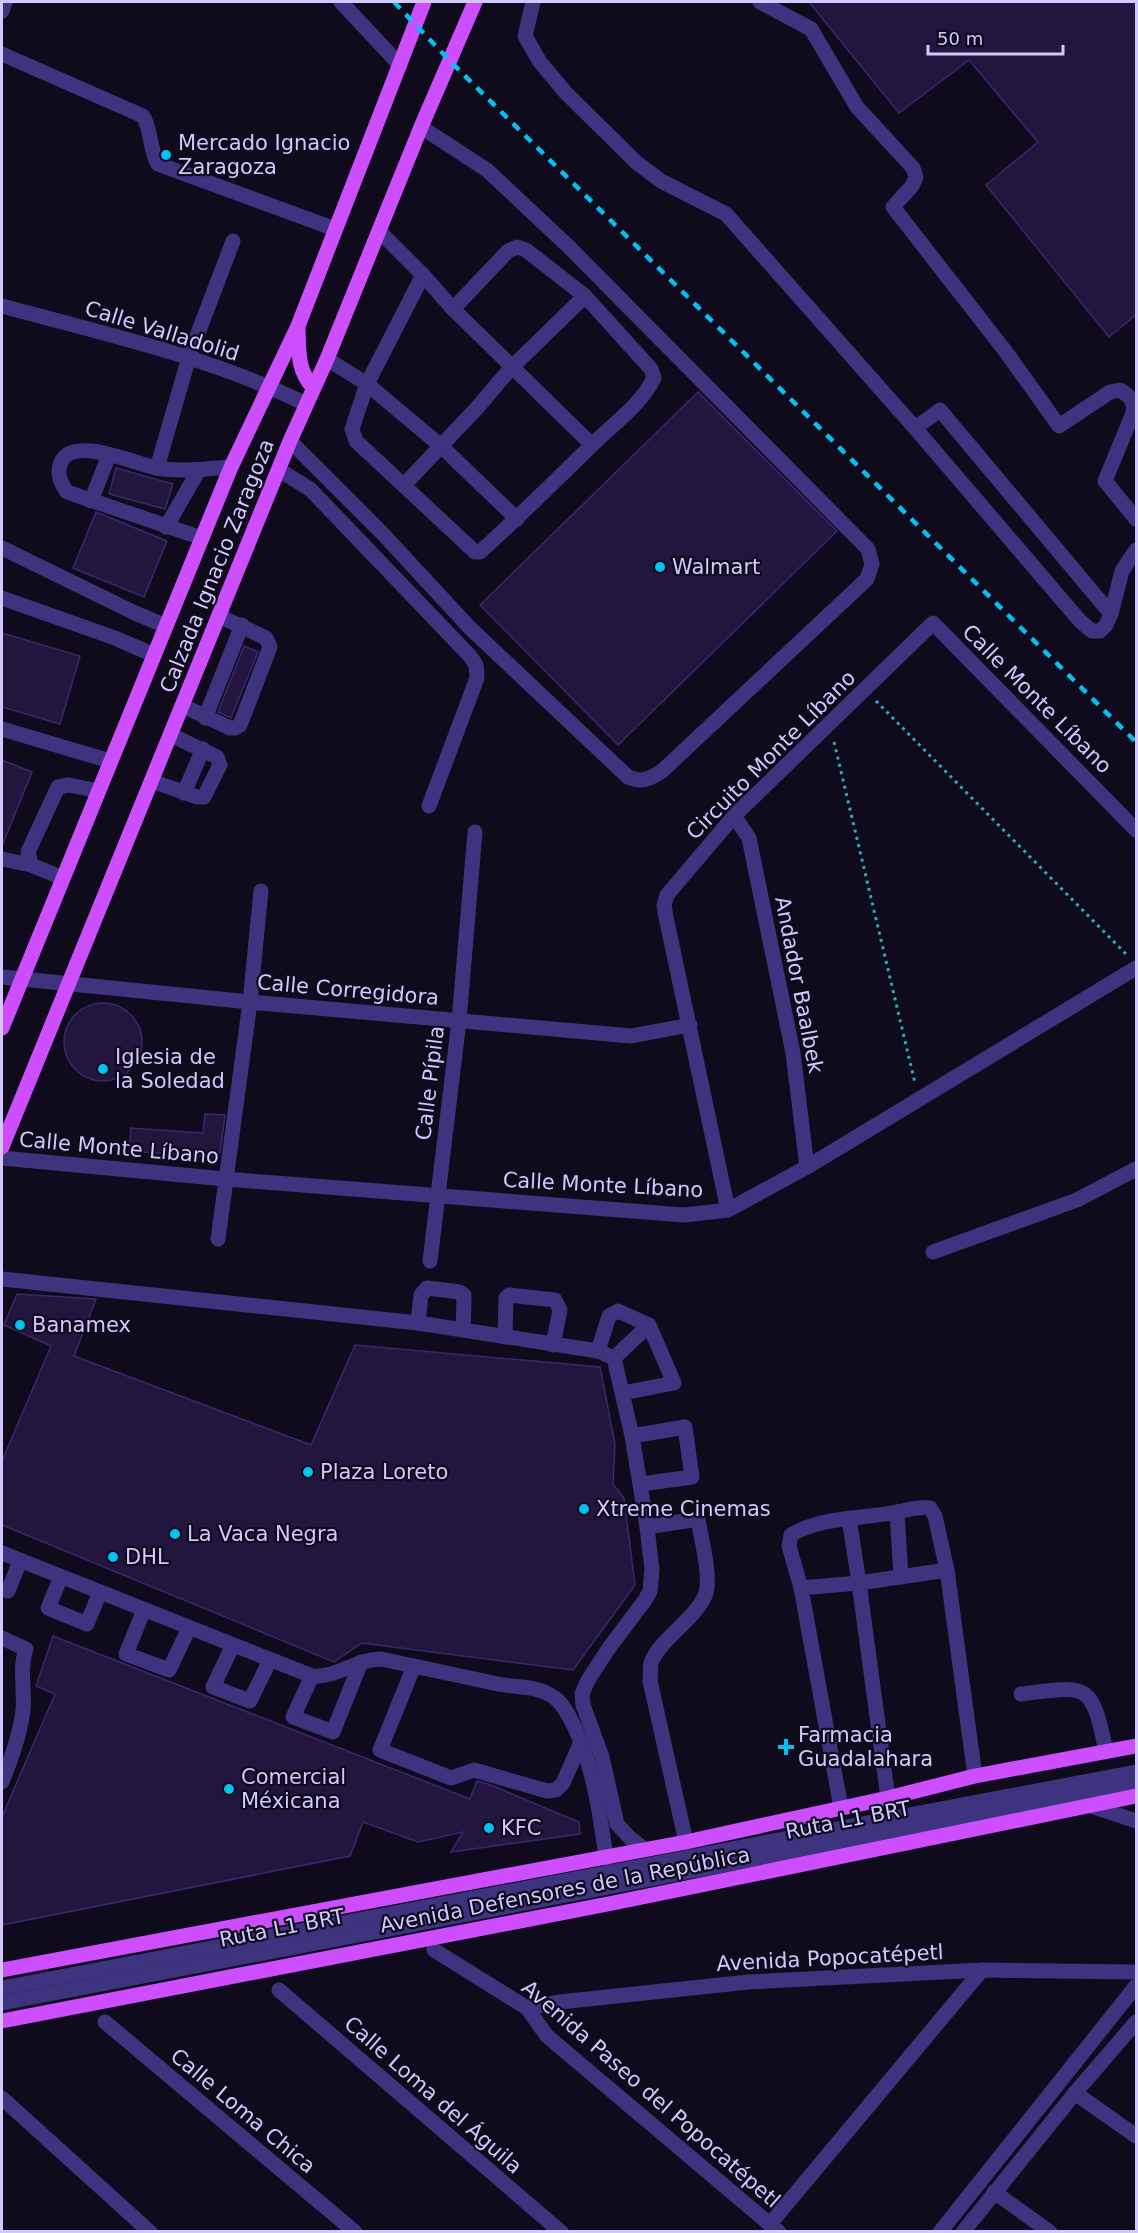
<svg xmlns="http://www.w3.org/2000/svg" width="1138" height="2233" font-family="'DejaVu Sans',sans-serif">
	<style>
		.building { fill: #22163f; stroke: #3b276c; stroke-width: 1.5 }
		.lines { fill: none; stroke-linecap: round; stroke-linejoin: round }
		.path { stroke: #27aeb3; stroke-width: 3; stroke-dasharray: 3 4.5; stroke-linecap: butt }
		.minor { stroke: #3d337f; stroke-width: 15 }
		.major { stroke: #cd4eff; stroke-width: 15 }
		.rail { stroke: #00c3f2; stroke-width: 4.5; stroke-dasharray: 9 8; stroke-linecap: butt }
		.poi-dot { fill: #00c3f2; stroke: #0f0b1d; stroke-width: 2 }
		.labels { text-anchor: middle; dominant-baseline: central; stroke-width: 4.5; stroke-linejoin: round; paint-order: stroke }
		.poi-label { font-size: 21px; fill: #d2c7ff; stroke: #0f0b1d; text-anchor: start }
		.street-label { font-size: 21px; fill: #d2c7ff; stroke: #0f0b1d }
	</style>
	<rect width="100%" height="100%" fill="#0f0b1d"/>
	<!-- building -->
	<g class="building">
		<path d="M809,2H1137V314L1109,337L986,185L1038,142L969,60L899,113Z"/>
		<path d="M698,392L837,531L618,745L480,605Z"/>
		<path d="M116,468L173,484L165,509L109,494Z"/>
		<path d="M96,512L167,541L144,597L73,568Z"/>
		<path d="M2,633L80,656L60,724L2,707Z"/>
		<path d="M244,646L258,652L231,718L218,712Z"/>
		<path d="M2,760L32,772L2,846Z"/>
		<circle cx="103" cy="1042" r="39"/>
		<path d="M205,1114L225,1115L220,1153L214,1157L129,1151L131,1128L203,1133Z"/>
		<path d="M17,1294L96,1299L74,1356L311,1445L355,1345L600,1367L615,1444L613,1484L624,1498L635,1585L573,1670L362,1643L334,1662L2,1525V1461L51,1346L4,1325Z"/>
		<path d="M53,1636L470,1799L477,1781L488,1784L579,1822L580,1834L451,1852L463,1832L418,1842L363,1822L350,1856L2,1925V1817L55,1694L36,1686Z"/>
	</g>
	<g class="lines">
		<!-- path -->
		<g class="path">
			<path d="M876,701L1127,955"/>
			<path d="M834,742L915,1083"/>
		</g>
		<!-- minor -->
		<g class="minor">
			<path d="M341,2L400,65"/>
			<path d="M533,2L525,36L540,62L566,93L637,163L661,181L726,214L915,428L940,410L1111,614L1122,571L1136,550"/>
			<path d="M760,2L811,29L857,107L913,168L916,177L912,186L893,207L1006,352L1059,426L1110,392L1120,390C1130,396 1135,401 1133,413L1105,481L1136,519"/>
			<path d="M2,11L5,2"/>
			<path d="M2,54L143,116C152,131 149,148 158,164L335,229"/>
			<path d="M379,231L423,275L453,309L592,445"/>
			<path d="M423,275L367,384L352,429L356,441L475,552H480C518,518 554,482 591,446C612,425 641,405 654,378L651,369L585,296L526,250L517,247L508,251L453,309"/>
			<path d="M2,306C105,334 210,357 306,404"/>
			<path d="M327,359L367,384L441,446L517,519"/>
			<path d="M915,428L1080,621L1092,631H1100L1106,625L1111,614"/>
			<path d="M290,441L383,534L470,628L628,777C642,783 649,779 661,772L867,579L872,564L868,549L568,246L487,170L421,127"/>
			<path d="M157,468L189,357L233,241"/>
			<path d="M279,470L310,489L470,656L476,665L477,678L429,806"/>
			<path d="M404,485L476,409L512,367L585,296"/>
			<path d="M91,501L109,455"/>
			<path d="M166,527L199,470"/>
			<path d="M202,538L67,492C61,483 56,474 61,462C73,435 135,464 157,468C181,472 206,469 231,467"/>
			<path d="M2,548L135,613L166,626"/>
			<path d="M2,598L115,638L154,655"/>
			<path d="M183,706L230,728H235L240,725L270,647L266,638L219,616"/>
			<path d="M205,718L242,625"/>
			<path d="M2,729L110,761"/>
			<path d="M152,781L197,797H204L220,765L217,757L171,735"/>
			<path d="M184,793L203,749"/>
			<path d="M734,816L749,838L793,1053L807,1167"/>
			<path d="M2,859L31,865"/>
			<path d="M63,878L31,865L28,852L58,787L69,785L98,791"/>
			<path d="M2,977L250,1002L631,1036L690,1025"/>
			<path d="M2,1158L225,1179L684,1215L728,1210L807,1167L1136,968"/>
			<path d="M728,1210L666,917L664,905L667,895L734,816L933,623L1136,830"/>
			<path d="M218,1239L250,1002L261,891"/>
			<path d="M933,1252L1077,1200L1136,1169"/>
			<path d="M430,1261L459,1021L475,832"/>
			<path d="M2,1279L418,1323L598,1351L614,1358"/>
			<path d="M418,1323L421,1295L427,1288L460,1292L464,1295V1299L463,1330"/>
			<path d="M505,1337L506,1298L509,1295L555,1300L560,1310L553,1345"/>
			<path d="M598,1351L609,1316L618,1311L649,1325L614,1358"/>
			<path d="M614,1358L632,1436L647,1527L652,1570L650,1591L645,1600L609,1648L588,1680L582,1694L583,1705L602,1757L617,1824L630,1838L644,1849"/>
			<path d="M623,1393L674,1383L649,1325"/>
			<path d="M632,1436L685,1427L692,1477L641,1484"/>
			<path d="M897,1512L901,1577"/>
			<path d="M849,1518L859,1583L888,1798"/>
			<path d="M647,1527L698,1519C701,1538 711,1575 706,1593C697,1619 660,1638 651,1663C650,1668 651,1676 650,1681L686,1842"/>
			<path d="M2,1553L312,1676C337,1678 356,1659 381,1659C420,1667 459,1676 498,1684C518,1688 537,1685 555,1698C564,1705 570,1718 575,1728C594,1770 600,1813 606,1858"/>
			<path d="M61,1577L48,1608L87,1624L100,1592"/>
			<path d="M801,1588L789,1546L791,1535C822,1516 863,1519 897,1512C909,1510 918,1506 930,1508L935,1516L947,1570"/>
			<path d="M2,1589L8,1591L20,1561"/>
			<path d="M144,1610L126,1654L169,1670L189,1628"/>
			<path d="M2,1638L26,1649C19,1669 25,1689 23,1710C20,1735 11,1759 2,1782"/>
			<path d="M233,1645L213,1687L250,1701L270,1660"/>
			<path d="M414,1666L380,1750L451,1778L474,1770L547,1791L556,1790L563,1783L581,1742"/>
			<path d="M312,1676L293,1717L333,1732L361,1662"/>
			<path d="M1021,1694C1088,1686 1092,1681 1106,1752"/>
			<path d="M1088,1805L1136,1821"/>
			<path d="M841,1808L801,1588L859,1583L947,1570L975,1776"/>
			<path d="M434,1950L527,2008L547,2036L779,2232"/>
			<path d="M2,1988L1136,1772"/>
			<path d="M279,1990L561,2232"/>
			<path d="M2,2003L1136,1786"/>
			<path d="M527,2008L560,2002L748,1982L982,1970L1136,1972"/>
			<path d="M105,2022L355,2232"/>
			<path d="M1075,2093L1136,2136"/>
			<path d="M2,2098L150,2232"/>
			<path d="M994,2192L1050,2232"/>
			<path d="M770,2224L982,1970"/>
			<path d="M940,2232L1136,1986"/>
			<path d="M963,2232L1075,2093L1136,2022"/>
		</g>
		<!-- major -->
		<g class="major">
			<path d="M298,329C299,350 297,371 313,387"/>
			<path d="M2,1028L231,467L298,326L424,2"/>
			<path d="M2,1147L290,441L327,359L421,127L475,2"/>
			<path d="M2,1970L686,1842L888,1798L975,1776L1136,1746"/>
			<path d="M2,2021L613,1903L1136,1796"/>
		</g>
		<!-- rail -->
		<path class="rail" d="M394,2L450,61L1136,742"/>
	</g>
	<!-- markers -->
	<g class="poi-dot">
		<circle cx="166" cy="155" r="6"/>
		<circle cx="660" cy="567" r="6"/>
		<circle cx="103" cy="1069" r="6"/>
		<circle cx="20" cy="1325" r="6"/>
		<circle cx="308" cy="1472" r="6"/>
		<circle cx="584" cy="1509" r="6"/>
		<circle cx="175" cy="1534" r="6"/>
		<circle cx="113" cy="1557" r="6"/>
		<path d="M783 1738h6v6h6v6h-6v6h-6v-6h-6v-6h6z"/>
		<circle cx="229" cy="1789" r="6"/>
		<circle cx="489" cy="1828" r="6"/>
	</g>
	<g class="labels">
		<!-- poi labels -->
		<g class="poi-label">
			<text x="178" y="143">Mercado Ignacio<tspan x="178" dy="24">Zaragoza</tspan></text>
			<text x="672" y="567">Walmart</text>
			<text x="115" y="1057">Iglesia de<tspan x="115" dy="24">la Soledad</tspan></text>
			<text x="32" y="1325">Banamex</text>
			<text x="320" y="1472">Plaza Loreto</text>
			<text x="596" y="1509">Xtreme Cinemas</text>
			<text x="187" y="1534">La Vaca Negra</text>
			<text x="125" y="1557">DHL</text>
			<text x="798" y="1735">Farmacia<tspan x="798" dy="24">Guadalahara</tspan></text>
			<text x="241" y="1777">Comercial<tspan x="241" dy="24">Méxicana</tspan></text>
			<text x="501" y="1828">KFC</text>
		</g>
		<!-- street labels -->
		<g class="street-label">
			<text transform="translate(162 331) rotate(17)">Calle Valladolid</text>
			<text transform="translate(217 566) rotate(-68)">Calzada Ignacio Zaragoza</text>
			<text transform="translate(1037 699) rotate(45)">Calle Monte Líbano</text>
			<text transform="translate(771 755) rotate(-45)">Circuito Monte Líbano</text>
			<text transform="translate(799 985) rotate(79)">Andador Baalbek</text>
			<text transform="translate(348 990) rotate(5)">Calle Corregidora</text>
			<text transform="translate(430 1083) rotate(-83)">Calle Pípila</text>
			<text transform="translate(119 1148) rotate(5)">Calle Monte Líbano</text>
			<text transform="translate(603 1185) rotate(3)">Calle Monte Líbano</text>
			<text transform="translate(848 1820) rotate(-11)">Ruta L1 BRT</text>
			<text transform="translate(565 1890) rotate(-11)">Avenida Defensores de la República</text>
			<text transform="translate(282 1928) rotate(-11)">Ruta L1 BRT</text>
			<text transform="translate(830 1958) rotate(-3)">Avenida Popocatépetl</text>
			<text transform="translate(651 2094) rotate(41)">Avenida Paseo del Popocatépetl</text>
			<text transform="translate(433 2095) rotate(41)">Calle Loma del Águila</text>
			<text transform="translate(243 2111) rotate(40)">Calle Loma Chica</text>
		</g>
	</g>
	<!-- border -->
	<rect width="1138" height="2233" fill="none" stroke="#d2c7ff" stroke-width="6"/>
	<!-- scale -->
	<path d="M928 45v9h135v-9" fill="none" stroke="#d2c7ff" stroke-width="3"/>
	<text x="937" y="45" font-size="18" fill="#d2c7ff" stroke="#0f0b1d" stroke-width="4.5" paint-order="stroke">50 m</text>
</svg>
